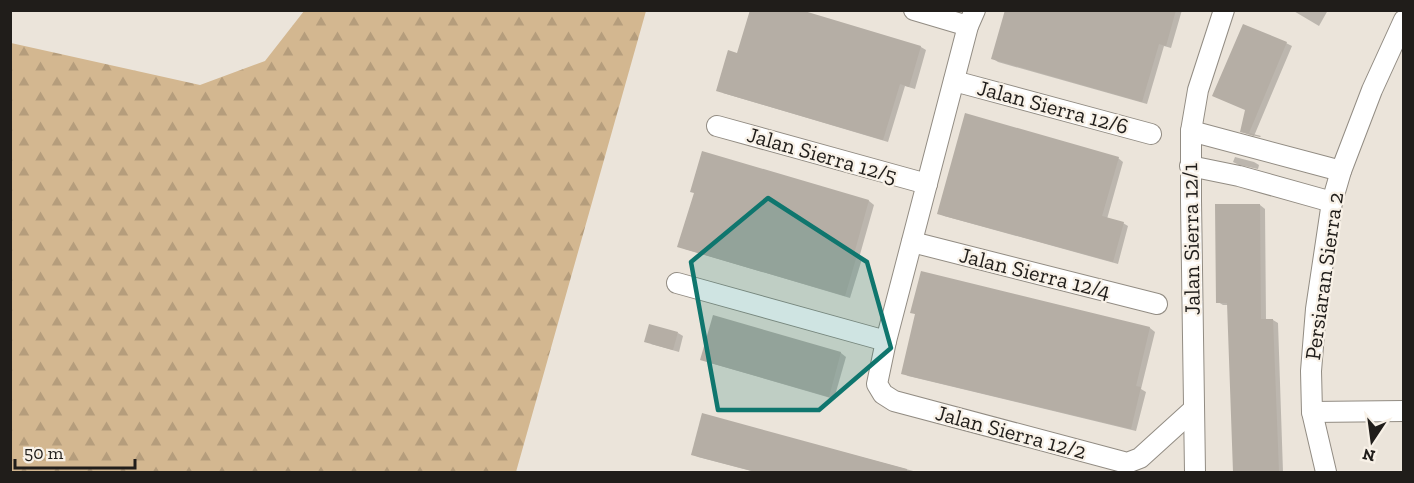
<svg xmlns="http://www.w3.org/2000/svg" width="1414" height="483" font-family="'Zilla Slab',serif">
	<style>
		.forest { fill: url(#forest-firs) }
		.shadow { fill: #0003 }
		.building { fill: #b5aea5 }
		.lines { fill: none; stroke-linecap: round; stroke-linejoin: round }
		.minor-casing { stroke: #928c83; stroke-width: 22 }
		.minor { stroke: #fff; stroke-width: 20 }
		.marked { fill: #0f766e; fill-opacity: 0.2; stroke: #0f766e; stroke-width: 4.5; stroke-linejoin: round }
		.labels { text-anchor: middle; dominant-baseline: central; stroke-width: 4.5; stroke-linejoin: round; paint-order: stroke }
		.street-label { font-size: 22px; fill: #201d1a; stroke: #f8f1e7 }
	</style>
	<defs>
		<pattern id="forest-firs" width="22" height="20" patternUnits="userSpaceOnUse" patternTransform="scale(1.5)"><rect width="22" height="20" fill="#d3b790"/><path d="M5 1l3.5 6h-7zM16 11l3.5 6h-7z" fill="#b59d7c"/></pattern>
	</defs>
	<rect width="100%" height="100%" fill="#ebe4da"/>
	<!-- forest -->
	<path class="forest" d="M304,11H646L516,472H11V43L200,85L265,61Z"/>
	<!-- shadow -->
	<g class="shadow">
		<path d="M796,10L921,47L926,50L915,89L905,86L888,142L723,93L738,54Z"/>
		<path d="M1013,10H1182L1171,48L1164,46L1147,104L998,62L992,58Z"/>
		<path d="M1292,10H1328L1319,26Z"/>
		<path d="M1286,43L1292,46L1254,136L1260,138L1247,134L1241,131L1247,110Z"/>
		<path d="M703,153L869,201L874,205L859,258L862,259L850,298L685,249Z"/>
		<path d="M1235,157L1254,162L1259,165L1258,169L1239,165L1233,162Z"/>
		<path d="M1118,158L1123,162L1107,219L1123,223L1128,226L1118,264L944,216L939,213Z"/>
		<path d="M1260,205L1265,209L1266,320H1273L1278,323L1283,472H1234L1228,305H1223L1218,302Z"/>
		<path d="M922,273L1150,328L1155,332L1141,389L1146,392L1136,431L908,376L903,373L917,315L912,312Z"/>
		<path d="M714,317L841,353L846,357L834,399L707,362Z"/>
		<path d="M678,333L683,336L679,352L651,344Z"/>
		<path d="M703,415L917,472H755L698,457L692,454Z"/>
	</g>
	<!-- building -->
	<g class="building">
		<path d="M750,10H801L921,46L909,87L900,84L883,140L716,91L728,50L737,53Z"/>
		<path d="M1005,10H1176L1166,46L1159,44L1142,102L991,59Z"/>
		<path d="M1243,24L1287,42L1249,133L1261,136L1260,137L1240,132L1245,110L1212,96Z"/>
		<path d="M965,113L1119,157L1102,216L1124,222L1113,262L937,214Z"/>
		<path d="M702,151L869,200L854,254L857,255L845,296L677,247L694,193L690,192Z"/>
		<path d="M1215,204H1260L1261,319H1273L1279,472H1233L1227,303H1216Z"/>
		<path d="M921,271L1150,327L1136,386L1141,387L1131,429L901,374L915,314L910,313Z"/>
		<path d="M713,315L841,352L829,397L700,360Z"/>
		<path d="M649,324L678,332L673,350L644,342Z"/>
		<path d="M702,413L907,469V472H756L691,455Z"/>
	</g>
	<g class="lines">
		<defs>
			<g id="minor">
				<path d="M914,10L968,26"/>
				<path d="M975,10L968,26L886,341L877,384L883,394L894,401L1127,463L1140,458L1194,409"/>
				<path d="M954,81L1151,134"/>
				<path d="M717,126L927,184"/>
				<path d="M1191,131L1341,171"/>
				<path d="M1190,166L1239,176L1332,202"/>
				<path d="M912,242L1157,304"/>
				<path d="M677,283L886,341"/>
				<path d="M1312,412L1404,411"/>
				<path d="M1195,472L1191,201V131L1198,90L1224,10"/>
				<path d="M1326,472L1312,412L1311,371L1316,309L1332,202L1341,171L1372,90L1404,20"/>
			</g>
		</defs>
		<!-- minor casing -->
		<use href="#minor" class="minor-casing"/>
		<!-- minor -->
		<use href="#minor" class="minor"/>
	</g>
	<!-- marked area -->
	<path class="marked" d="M768,198L867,262L891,348L819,410H718L691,262Z"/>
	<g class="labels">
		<!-- street labels -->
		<g class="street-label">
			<text transform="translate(1053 107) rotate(15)">Jalan Sierra 12/6</text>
			<text transform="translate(822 155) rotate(16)">Jalan Sierra 12/5</text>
			<text transform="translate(1191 239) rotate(-91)">Jalan Sierra 12/1</text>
			<text transform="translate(1035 273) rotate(14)">Jalan Sierra 12/4</text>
			<text transform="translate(1324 276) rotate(-82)">Persiaran Sierra 2</text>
			<text transform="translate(1011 432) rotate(15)">Jalan Sierra 12/2</text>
		</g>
	</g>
	<!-- border -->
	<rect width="1414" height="483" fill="none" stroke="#201d1a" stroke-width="24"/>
	<!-- north arrow -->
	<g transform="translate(1372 441) rotate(193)" stroke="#f8f1e7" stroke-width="4.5" paint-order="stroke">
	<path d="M0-4.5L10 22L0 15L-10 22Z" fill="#201d1a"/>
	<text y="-9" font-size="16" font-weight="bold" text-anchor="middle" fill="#201d1a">N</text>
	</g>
	<!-- scale -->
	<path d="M15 459v9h120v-9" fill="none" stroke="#201d1a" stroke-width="3"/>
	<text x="24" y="459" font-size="18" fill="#201d1a" stroke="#f8f1e7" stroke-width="4.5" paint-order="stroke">50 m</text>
</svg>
